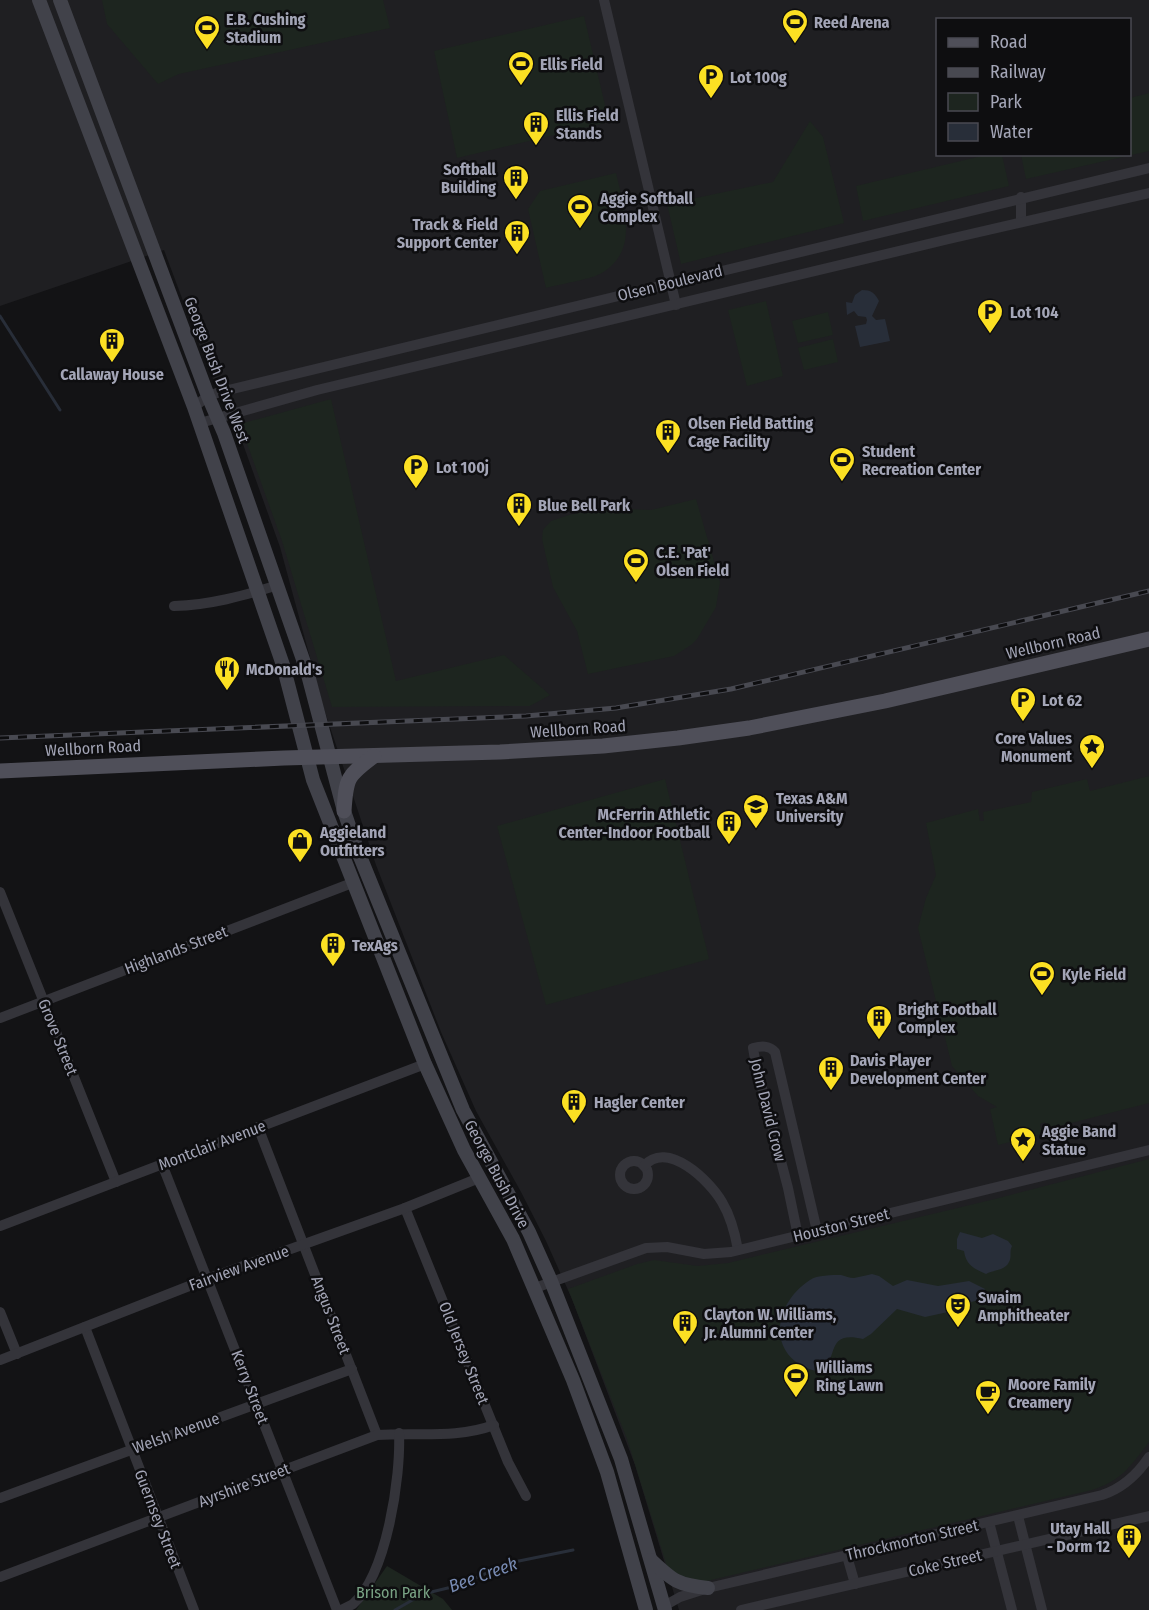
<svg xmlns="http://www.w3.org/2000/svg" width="1149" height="1610" font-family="'Fira Sans Condensed',sans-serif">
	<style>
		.built { fill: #1f1f22; fill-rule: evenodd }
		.green { fill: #1d251f }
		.water { fill: #282e39 }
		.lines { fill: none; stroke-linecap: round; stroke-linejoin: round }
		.stream { stroke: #282e39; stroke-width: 3 }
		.minor { stroke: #34343a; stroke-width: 10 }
		.secondary { stroke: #41424a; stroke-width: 14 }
		.primary { stroke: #4f4f59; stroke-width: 15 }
		.rail-casing { stroke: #484951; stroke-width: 5 }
		.rail { stroke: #0e0e10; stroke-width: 3; stroke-dasharray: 9; stroke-linecap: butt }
		.labels { text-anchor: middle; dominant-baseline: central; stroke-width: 5; stroke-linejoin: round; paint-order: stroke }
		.poi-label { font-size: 16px; font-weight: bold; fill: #a3a5b6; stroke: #0e0e10; text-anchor: start }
		.street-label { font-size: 16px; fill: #a3a5b6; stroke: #0e0e10 }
		.park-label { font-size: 16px; fill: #79a284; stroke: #0e0e10 }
		.water-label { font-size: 18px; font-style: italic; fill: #788bb3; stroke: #0e0e10 }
	</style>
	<rect width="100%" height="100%" fill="#131315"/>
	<!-- built -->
	<path class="built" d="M0,0H1149V1610H679L635,1465L572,1299L546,1241L521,1192L476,1111L441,1032L376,865L324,709L280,547L235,422L210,373L164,250L0,306ZM938,20H1130V154H938Z"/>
	<!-- green -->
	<g class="green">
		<path d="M102,0H383L390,28L179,74L158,84L107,24Z"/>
		<path d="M584,16L609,122L457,158L434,51Z"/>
		<path d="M1149,93V151L1026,179L1021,155L1130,154V98Z"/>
		<path d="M810,121L823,137L844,223L681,264L667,204L773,182Z"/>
		<path d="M990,154L1002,155L1009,186L863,221L856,186Z"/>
		<path d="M616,173C624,208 640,252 600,274C588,280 560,284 546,288L528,209L540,191Z"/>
		<path d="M766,301L783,376L747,386L728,310Z"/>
		<path d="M828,312L833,335L798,343L792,321Z"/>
		<path d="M833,339L838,362L804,370L798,348Z"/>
		<path d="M331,399L396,681L504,655L550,695L530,706L332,707L282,541L240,424Z"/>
		<path d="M696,499L720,582L716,607L697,639L691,645L674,656L588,674L577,631L553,587L542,539L543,530L551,521L569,515L601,508L651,510Z"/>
		<path d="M1149,776V1103L1048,1129L1045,1122L1040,1124L1042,1134L998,1145L990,1109L997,1107L978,1096L952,1066L918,928L926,898L936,875L926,823L978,809L980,821H984L983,812L1031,802L1032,792L1087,779L1090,791Z"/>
		<path d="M665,779L709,959L546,1005L497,826Z"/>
		<path d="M1149,1159V1442C1131,1466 1121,1481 1092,1490L707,1581L695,1583L670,1576L627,1439L568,1289L637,1264L654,1260L698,1266L728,1263L995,1199Z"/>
		<path d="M387,1566L443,1599L452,1610H356Z"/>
	</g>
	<!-- water -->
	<g class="water">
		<path d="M862,290C871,290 875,293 879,301L872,316L876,320L885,319L890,341L860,347L855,326L866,324L867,320L866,317L858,316L854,311L847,315L846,302L852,303L855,295Z"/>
		<path d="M960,1232L982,1238L993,1234L1008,1241L1012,1246C1009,1252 1012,1257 1009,1262C1005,1271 992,1270 986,1274C973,1268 966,1265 964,1251L957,1249V1239Z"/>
		<path d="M872,1274L879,1276L893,1286L907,1280L938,1286L969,1281L985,1289L979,1300L971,1302L968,1309L959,1308L952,1313L948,1312L925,1317L897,1309L871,1334L863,1339C824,1330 840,1359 820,1372C767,1361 770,1306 810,1280C817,1275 832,1275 841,1275C846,1276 849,1278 854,1278C860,1277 867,1275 872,1274Z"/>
	</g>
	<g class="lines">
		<!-- stream -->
		<g class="stream">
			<path d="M0,316L60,410"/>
			<path d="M395,1610L423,1594L456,1586L514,1562L573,1550"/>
		</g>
		<!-- minor -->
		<g class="minor">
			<path d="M604,0L676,305"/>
			<path d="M1021,197V222"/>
			<path d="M194,407L208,396L220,392L1149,168"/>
			<path d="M200,423L317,390L949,239L1149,193"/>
			<path d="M174,606C210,605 243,596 278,585"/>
			<path d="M0,892L116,1182"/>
			<path d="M0,1018L352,883"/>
			<path d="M258,1127L377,1435"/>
			<circle cx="634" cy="1175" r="14"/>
			<path d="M162,1164L337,1610"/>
			<path d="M644,1166C667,1139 710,1181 722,1202C731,1217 735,1233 738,1250"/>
			<path d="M405,1208L508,1462L526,1496"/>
			<path d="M0,1226L425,1064"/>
			<path d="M798,1236L788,1188L756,1065L753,1048C761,1046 769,1045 775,1052L817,1231"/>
			<path d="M535,1288L646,1248L667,1247L704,1254L731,1252L1149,1150"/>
			<path d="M0,1312L17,1354"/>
			<path d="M85,1327L194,1610"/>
			<path d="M0,1360L207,1279L405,1208L479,1178"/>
			<path d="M0,1498L352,1369"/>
			<path d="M1018,1516L1042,1610"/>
			<path d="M989,1522L1012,1610"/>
			<path d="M847,1556L855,1584"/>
			<path d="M0,1577L377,1435C417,1432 456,1439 494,1425"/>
			<path d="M664,1606L680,1597L708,1588L1102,1495C1123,1488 1137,1475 1149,1457"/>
			<path d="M341,1610C345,1608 350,1606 353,1604C387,1574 401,1476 399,1433"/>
			<path d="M741,1610L1149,1516"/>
		</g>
		<!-- secondary -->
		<g class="secondary">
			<path d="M39,0L194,407L283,665L313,780L425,1064L464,1150L513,1239L573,1380L607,1472L646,1610"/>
			<path d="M60,0L208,396L224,433L307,671L344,811L357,849L463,1110L529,1232L551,1281L621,1459L665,1610"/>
			<path d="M651,1560C673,1581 678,1585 708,1588"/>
		</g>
		<!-- primary -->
		<g class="primary">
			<path d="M0,771L284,758L500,752L603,746L678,738L749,728L885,701L1149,639"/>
			<path d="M344,811C346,778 347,776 374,756"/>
		</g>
		<defs>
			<path id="rail" d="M0,738L526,716L616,708L731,689L1149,591"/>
		</defs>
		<!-- rail casing -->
		<use href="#rail" class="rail-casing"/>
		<!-- rail -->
		<use href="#rail" class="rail"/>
	</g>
	<!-- icons -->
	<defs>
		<symbol id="stadium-pin" viewBox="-11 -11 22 30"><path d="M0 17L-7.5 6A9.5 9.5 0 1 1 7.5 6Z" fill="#fce023" stroke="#0e0e10"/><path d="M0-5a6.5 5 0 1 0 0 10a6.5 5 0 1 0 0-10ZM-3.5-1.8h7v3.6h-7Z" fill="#111"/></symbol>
		<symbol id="parking-pin" viewBox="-11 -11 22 30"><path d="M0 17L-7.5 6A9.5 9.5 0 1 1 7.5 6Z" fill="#fce023" stroke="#0e0e10"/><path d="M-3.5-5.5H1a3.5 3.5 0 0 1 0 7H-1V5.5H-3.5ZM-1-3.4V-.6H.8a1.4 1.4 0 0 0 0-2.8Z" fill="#111"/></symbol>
		<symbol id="building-pin" viewBox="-11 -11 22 30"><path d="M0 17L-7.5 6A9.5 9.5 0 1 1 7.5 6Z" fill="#fce023" stroke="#0e0e10"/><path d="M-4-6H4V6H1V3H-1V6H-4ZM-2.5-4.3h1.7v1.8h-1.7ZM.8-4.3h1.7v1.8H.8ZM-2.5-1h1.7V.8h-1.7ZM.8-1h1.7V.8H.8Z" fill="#111"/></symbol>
		<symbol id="restaurant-pin" viewBox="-11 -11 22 30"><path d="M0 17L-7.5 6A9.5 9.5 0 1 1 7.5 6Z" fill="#fce023" stroke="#0e0e10"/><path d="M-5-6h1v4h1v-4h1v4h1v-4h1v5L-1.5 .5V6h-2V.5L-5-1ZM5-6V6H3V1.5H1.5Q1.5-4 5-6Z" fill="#111"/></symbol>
		<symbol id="sight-pin" viewBox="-11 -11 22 30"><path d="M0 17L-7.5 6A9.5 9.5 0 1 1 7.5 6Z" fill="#fce023" stroke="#0e0e10"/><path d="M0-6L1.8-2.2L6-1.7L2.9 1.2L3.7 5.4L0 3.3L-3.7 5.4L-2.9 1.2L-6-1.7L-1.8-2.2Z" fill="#111"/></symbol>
		<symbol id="university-pin" viewBox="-11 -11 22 30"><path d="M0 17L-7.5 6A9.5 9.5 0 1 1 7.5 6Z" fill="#fce023" stroke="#0e0e10"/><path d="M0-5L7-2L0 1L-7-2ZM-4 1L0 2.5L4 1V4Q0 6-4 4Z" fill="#111"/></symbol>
		<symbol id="shop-pin" viewBox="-11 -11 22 30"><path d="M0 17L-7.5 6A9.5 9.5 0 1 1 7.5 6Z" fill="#fce023" stroke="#0e0e10"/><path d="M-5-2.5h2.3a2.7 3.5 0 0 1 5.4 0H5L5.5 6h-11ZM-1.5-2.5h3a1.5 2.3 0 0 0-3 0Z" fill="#111"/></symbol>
		<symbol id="theatre-pin" viewBox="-11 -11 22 30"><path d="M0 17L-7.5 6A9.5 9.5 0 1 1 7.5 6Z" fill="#fce023" stroke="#0e0e10"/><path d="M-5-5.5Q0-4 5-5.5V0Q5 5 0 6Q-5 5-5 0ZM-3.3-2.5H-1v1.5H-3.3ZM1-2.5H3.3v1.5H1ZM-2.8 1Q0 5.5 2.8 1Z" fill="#111"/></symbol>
		<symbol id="cafe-pin" viewBox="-11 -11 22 30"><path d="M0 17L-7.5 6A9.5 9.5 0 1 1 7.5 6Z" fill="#fce023" stroke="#0e0e10"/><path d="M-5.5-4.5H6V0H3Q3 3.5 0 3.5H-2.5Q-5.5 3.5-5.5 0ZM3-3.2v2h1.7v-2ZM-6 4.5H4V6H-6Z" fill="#111"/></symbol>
	</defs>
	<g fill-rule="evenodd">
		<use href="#stadium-pin" x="780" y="7" width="30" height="40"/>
		<use href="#stadium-pin" x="192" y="13" width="30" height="40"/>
		<use href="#stadium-pin" x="506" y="49" width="30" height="40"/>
		<use href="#parking-pin" x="696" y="62" width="30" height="40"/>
		<use href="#building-pin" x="521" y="109" width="30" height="40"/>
		<use href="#building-pin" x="501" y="163" width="30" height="40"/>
		<use href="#stadium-pin" x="565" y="192" width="30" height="40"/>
		<use href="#building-pin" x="502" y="218" width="30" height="40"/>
		<use href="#parking-pin" x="975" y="297" width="30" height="40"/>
		<use href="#building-pin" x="97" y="326" width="30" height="40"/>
		<use href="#building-pin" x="653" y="417" width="30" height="40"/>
		<use href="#stadium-pin" x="827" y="445" width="30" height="40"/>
		<use href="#parking-pin" x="401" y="452" width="30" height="40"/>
		<use href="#building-pin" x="504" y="490" width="30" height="40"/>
		<use href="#stadium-pin" x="621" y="546" width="30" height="40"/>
		<use href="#restaurant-pin" x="212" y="654" width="30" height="40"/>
		<use href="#parking-pin" x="1008" y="685" width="30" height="40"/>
		<use href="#sight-pin" x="1077" y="732" width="30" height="40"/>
		<use href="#university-pin" x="741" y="792" width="30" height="40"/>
		<use href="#building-pin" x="714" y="808" width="30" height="40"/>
		<use href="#shop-pin" x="285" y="826" width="30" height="40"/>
		<use href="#building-pin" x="318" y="930" width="30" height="40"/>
		<use href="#stadium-pin" x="1027" y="959" width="30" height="40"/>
		<use href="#building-pin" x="864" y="1003" width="30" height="40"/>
		<use href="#building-pin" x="816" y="1054" width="30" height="40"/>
		<use href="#building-pin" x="559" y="1087" width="30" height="40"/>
		<use href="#sight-pin" x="1008" y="1125" width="30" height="40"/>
		<use href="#theatre-pin" x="943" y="1291" width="30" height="40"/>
		<use href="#building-pin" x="670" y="1308" width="30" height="40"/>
		<use href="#stadium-pin" x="781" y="1361" width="30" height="40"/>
		<use href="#cafe-pin" x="973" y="1378" width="30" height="40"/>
		<use href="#building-pin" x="1114" y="1522" width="30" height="40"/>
	</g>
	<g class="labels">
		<!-- poi labels -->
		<g class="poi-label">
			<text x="226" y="19">E.B. Cushing<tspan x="226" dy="18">Stadium</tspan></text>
			<text x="814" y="22">Reed Arena</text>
			<text x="540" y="64">Ellis Field</text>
			<text x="730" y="77">Lot 100g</text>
			<text x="556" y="115">Ellis Field<tspan x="556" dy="18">Stands</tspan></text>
			<text x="496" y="169" text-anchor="end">Softball<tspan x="496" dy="18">Building</tspan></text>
			<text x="600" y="198">Aggie Softball<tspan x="600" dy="18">Complex</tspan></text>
			<text x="498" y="224" text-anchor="end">Track &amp; Field<tspan x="498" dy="18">Support Center</tspan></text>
			<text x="1010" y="312">Lot 104</text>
			<text x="112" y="374" text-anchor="middle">Callaway House</text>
			<text x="688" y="423">Olsen Field Batting<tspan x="688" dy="18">Cage Facility</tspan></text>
			<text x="862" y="451">Student<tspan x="862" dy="18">Recreation Center</tspan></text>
			<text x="436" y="467">Lot 100j</text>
			<text x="538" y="505">Blue Bell Park</text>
			<text x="656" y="552">C.E. 'Pat'<tspan x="656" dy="18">Olsen Field</tspan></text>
			<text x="246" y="669">McDonald's</text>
			<text x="1042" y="700">Lot 62</text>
			<text x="1072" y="738" text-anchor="end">Core Values<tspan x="1072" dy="18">Monument</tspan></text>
			<text x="776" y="798">Texas A&amp;M<tspan x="776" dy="18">University</tspan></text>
			<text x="710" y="814" text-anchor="end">McFerrin Athletic<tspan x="710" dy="18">Center-Indoor Football</tspan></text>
			<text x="320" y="832">Aggieland<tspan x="320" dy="18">Outfitters</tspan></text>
			<text x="352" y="945">TexAgs</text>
			<text x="1062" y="974">Kyle Field</text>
			<text x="898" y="1009">Bright Football<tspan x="898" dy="18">Complex</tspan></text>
			<text x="850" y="1060">Davis Player<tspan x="850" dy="18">Development Center</tspan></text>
			<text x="594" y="1102">Hagler Center</text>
			<text x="1042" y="1131">Aggie Band<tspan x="1042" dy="18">Statue</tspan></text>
			<text x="978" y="1297">Swaim<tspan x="978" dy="18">Amphitheater</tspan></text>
			<text x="704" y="1314">Clayton W. Williams,<tspan x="704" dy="18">Jr. Alumni Center</tspan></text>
			<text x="816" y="1367">Williams<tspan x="816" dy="18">Ring Lawn</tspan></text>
			<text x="1008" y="1384">Moore Family<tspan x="1008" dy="18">Creamery</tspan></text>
			<text x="1110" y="1528" text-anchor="end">Utay Hall<tspan x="1110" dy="18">- Dorm 12</tspan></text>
		</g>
		<!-- street labels -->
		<g class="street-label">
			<text transform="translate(670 283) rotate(-14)">Olsen Boulevard</text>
			<text transform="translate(217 370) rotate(69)">George Bush Drive West</text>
			<text transform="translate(1053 643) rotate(-13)">Wellborn Road</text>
			<text transform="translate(578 729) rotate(-4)">Wellborn Road</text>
			<text transform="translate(93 748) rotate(-3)">Wellborn Road</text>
			<text transform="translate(176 950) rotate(-21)">Highlands Street</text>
			<text transform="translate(58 1037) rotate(68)">Grove Street</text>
			<text transform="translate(768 1110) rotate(76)">John David Crow</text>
			<text transform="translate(212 1145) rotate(-21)">Montclair Avenue</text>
			<text transform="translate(497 1174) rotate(62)">George Bush Drive</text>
			<text transform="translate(841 1225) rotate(-14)">Houston Street</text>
			<text transform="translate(239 1268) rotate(-20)">Fairview Avenue</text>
			<text transform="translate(331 1315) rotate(69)">Angus Street</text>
			<text transform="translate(464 1353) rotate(68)">Old Jersey Street</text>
			<text transform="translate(250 1387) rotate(69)">Kerry Street</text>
			<text transform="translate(176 1433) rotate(-20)">Welsh Avenue</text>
			<text transform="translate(244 1485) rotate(-21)">Ayrshire Street</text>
			<text transform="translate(158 1519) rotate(69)">Guernsey Street</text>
			<text transform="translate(912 1540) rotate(-13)">Throckmorton Street</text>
			<text transform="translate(945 1563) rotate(-13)">Coke Street</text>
		</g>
		<!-- park labels -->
		<g class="park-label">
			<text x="393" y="1592">Brison Park</text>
		</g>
		<!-- water labels -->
		<g class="water-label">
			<text transform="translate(483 1575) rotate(-20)">Bee Creek</text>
		</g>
	</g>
	<!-- legend -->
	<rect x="936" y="18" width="195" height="138" fill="#0e0e10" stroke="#4a4a52" stroke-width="1.5"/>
	<rect x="948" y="38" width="30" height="9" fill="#4f4f59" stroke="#4a4a52" stroke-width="1.5"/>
	<text x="990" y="48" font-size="18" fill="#a3a5b6">Road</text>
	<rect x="948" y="68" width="30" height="9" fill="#484951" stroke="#4a4a52" stroke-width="1.5"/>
	<text x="990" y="78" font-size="18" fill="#a3a5b6">Railway</text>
	<rect x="948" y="93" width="30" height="18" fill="#1d251f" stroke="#4a4a52" stroke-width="1.5"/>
	<text x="990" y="108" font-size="18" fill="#a3a5b6">Park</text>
	<rect x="948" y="123" width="30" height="18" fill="#282e39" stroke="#4a4a52" stroke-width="1.5"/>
	<text x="990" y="138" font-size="18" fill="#a3a5b6">Water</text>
</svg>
